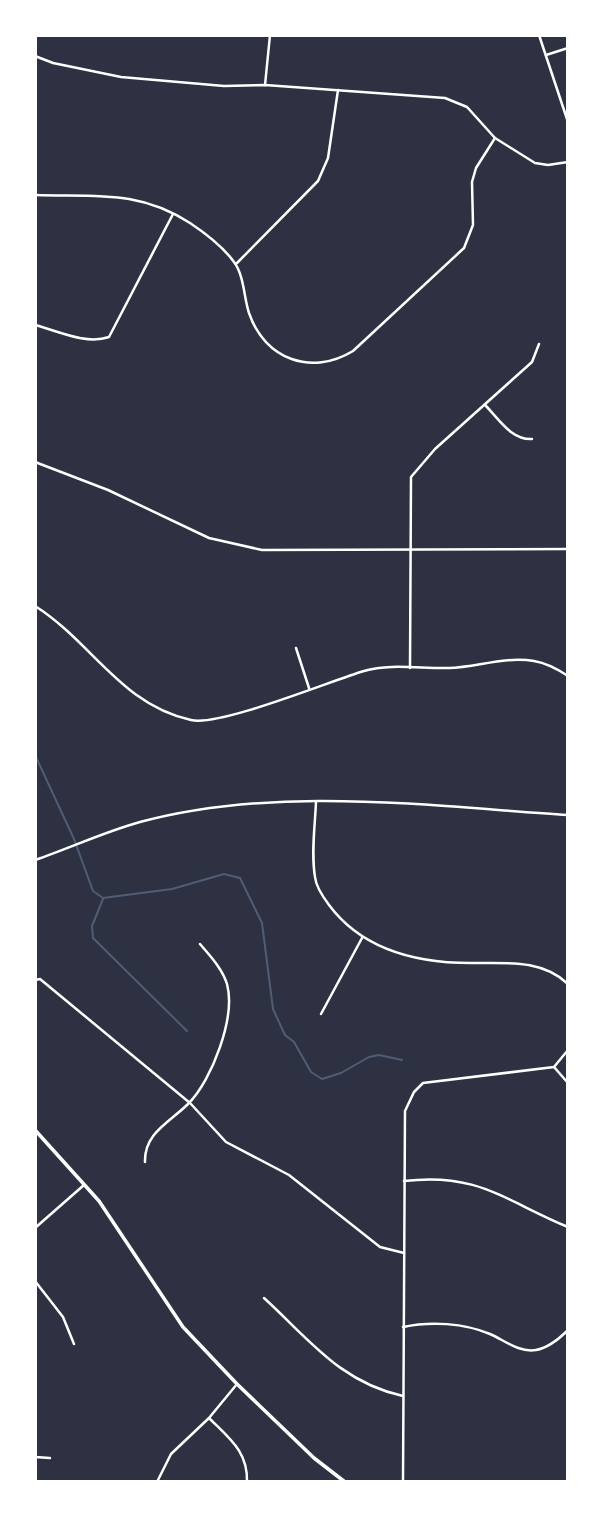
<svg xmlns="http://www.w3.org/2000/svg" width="603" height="1517" font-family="'Exo 2',sans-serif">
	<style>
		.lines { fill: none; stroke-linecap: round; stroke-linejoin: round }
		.stream { stroke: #4f5d75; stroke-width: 2 }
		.minor { stroke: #fff; stroke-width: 2.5 }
		.tertiary { stroke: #fff; stroke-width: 2.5 }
		.secondary { stroke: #fff; stroke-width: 3.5 }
	</style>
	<rect width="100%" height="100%" fill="#2d3142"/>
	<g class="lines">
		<!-- stream -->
		<g class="stream">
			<path d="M35,755L74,839L93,891L103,898L172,889L224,874L240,878L262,923L273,1009L285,1035L294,1042L311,1072L322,1079L341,1073L369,1057L379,1055L402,1060"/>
			<path d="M103,899L92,926L93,938L187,1031"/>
		</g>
		<!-- minor -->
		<g class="minor">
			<path d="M546,55L568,48"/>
			<path d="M35,56L53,63L121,77L224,86L265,85L445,98L467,107L495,138L535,163L548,165L568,162"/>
			<path d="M265,85L270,35"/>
			<path d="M35,195C93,197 138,189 190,223C205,233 224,248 234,262C244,275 244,298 249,313C265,360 312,376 353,351L464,248L473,225L472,182L476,168L495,138"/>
			<path d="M237,263L318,181L328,158L338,90"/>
			<path d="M35,325C58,331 86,345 109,337L173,214"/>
			<path d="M485,405C499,419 511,440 532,439"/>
			<path d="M35,606C92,642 121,705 191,720C219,727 330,681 364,671C390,663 423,669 449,668C477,667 506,656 534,661C546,663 559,670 568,676"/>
			<path d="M296,648L309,688"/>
			<path d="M410,668L411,477L435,449L532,362L539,344"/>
			<path d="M316,802C315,826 311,853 315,877C316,887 323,897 329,905C364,952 421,964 477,963C509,963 543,960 568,984"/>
			<path d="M35,860C70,848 104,832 140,822C278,785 428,806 568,815"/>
			<path d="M35,980L40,979L190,1103L226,1142L289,1175L380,1247L404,1253"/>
			<path d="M321,1014L362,938"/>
			<path d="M554,1067L568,1083"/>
			<path d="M145,1162C144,1133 170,1122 188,1104C212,1080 236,1017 227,984C222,968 210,956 200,944"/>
			<path d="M404,1181C478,1172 505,1201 568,1227"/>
			<path d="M35,1228L84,1185"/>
			<path d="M35,1281L63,1317L74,1344"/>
			<path d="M264,1298C310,1340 340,1382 403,1396"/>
			<path d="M403,1327C430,1321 464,1323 490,1334C504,1340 519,1353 536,1350C547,1348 560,1338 568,1330"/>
			<path d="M210,1419C230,1439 248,1452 247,1482"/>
			<path d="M35,1457L50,1458"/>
			<path d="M157,1482L171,1454L209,1418L237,1384"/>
			<path d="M403,1482L405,1111L414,1092L423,1083L554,1067L568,1050"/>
		</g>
		<!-- tertiary -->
		<g class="tertiary">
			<path d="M539,35L568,122"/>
			<path d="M35,462L108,490L209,538L262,550L568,549"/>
		</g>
		<!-- secondary -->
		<path class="secondary" d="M35,1130L99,1201L183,1327L237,1384L314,1458L345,1482"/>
	</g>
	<!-- border -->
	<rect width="603" height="1517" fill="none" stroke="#ffffff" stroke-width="74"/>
</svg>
